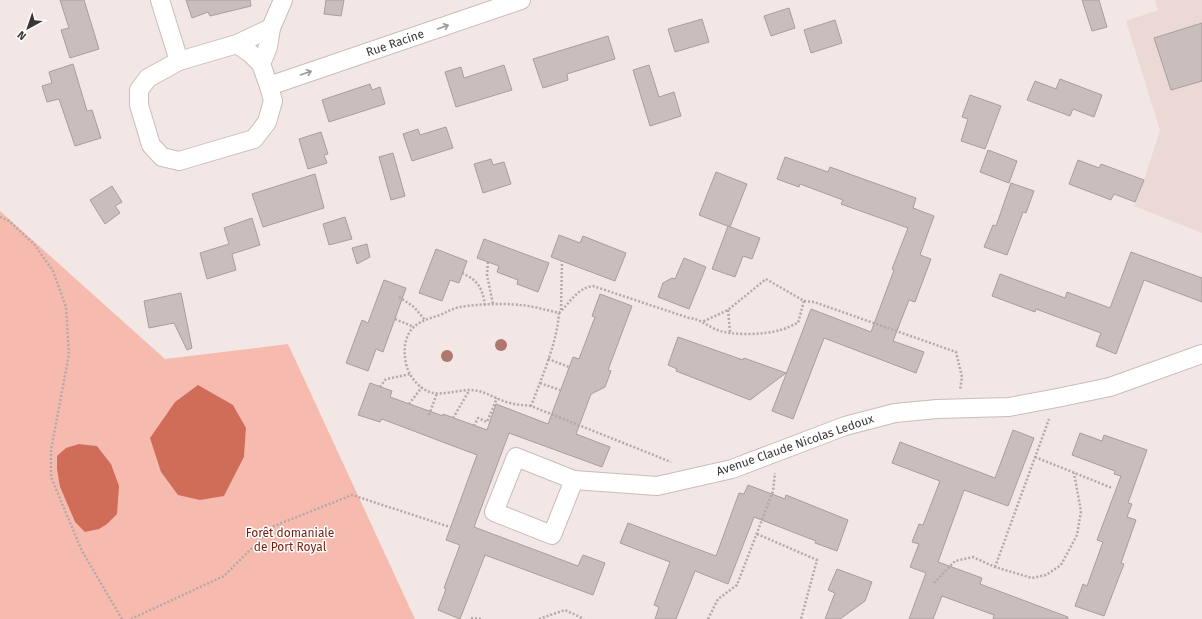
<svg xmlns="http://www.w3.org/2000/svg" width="1202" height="619" font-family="'Fira Sans',sans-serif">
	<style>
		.built { fill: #ecd9d5 }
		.green { fill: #f6bbae; fill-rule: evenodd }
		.water { fill: #cf6d59 }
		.building { fill: #c9bebc; stroke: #a89e9b }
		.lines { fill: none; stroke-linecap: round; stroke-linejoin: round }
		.minor-casing { stroke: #c8bdba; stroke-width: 20 }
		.path { stroke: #b3a9a7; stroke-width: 2.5; stroke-dasharray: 2 2; stroke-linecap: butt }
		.minor { stroke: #fff; stroke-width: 18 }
		.tree { fill: #af786e }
		.oneway { stroke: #9e9b9a }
		.labels { text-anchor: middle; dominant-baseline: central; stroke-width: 3; stroke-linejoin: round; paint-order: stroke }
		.street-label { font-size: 12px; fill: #3c3736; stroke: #fff }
		.park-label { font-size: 12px; fill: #771e0d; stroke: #fff }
	</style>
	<rect width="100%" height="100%" fill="#f3e7e5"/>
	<!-- built -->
	<path class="built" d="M1155,0H1202V233L1134,206L1144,180L1160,130L1126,21L1158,10Z"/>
	<!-- green -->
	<path class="green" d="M0,211L165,359L288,344L415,619H0ZM246,428L244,457L224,496ZM79,444L97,446L111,464L75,522L60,487Z"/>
	<!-- water -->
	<g class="water">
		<path d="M198,385L233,405L246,428L244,457L224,496L200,500L178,495L161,472L150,438L175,402Z"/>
		<path d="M79,444L97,446L111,464L119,486L117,514L107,524L99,529L85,532L75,522L60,487L57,469V456L66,448Z"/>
	</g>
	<!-- building -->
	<g class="building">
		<path d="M60,0H84L99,49L70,58L61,30L69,28Z"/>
		<path d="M186,0H250L251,6L210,16L208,12L192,18Z"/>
		<path d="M326,0H344L341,16L324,14Z"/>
		<path d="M1082,0H1099L1107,27L1092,31Z"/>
		<path d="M789,8L795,28L771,36L764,16Z"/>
		<path d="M702,19L709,42L675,52L668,29Z"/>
		<path d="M835,20L842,43L811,53L804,30Z"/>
		<path d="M1202,23V81L1171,90L1154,38Z"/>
		<path d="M608,36L615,59L567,74L568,80L543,88L533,59Z"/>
		<path d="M73,64L87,111L92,110L101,138L75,146L59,99L47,102L42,86L52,83L49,72Z"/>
		<path d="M504,65L512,90L456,107L445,72L461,67L464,78Z"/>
		<path d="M649,65L659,97L674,92L681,116L650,126L633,70Z"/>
		<path d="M1060,79L1102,95L1094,117L1073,109L1070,116L1027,100L1035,81L1056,89Z"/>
		<path d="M370,84L372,90L380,87L385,104L329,122L322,100Z"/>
		<path d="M970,95L1001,106L985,149L961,141L968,119L962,117Z"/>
		<path d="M446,127L453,148L412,161L403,134L418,129L420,135Z"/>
		<path d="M321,132L328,154L324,155L327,163L308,169L299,139Z"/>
		<path d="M988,150L1017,161L1009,183L980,172Z"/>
		<path d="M393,153L405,196L391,200L379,157Z"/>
		<path d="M785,157L828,172L830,167L916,198L913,208L934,216L920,255L931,259L915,302L909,300L893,341L924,352L916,373L824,338L793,419L772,411L811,309L871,332L894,270L892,269L908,228L841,204L843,200L800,184L799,187L777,179Z"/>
		<path d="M491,159L493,165L504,162L511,184L483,193L474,164Z"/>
		<path d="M1078,160L1099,168L1101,164L1144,180L1135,202L1114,194L1111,200L1069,184Z"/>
		<path d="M716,172L747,184L730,227L699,215Z"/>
		<path d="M315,174L324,208L263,227L252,194Z"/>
		<path d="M1011,183L1034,191L1026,213L1023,212L1007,255L984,247L993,225L996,226Z"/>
		<path d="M112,186L122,202L115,206L120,213L105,224L90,200Z"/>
		<path d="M345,217L352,239L329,245L323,224Z"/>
		<path d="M252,218L260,245L232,254L236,270L207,279L200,253L229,244L224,228Z"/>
		<path d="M728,226L760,238L752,259L743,256L735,277L712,269Z"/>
		<path d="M559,235L580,243L583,236L626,253L615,281L551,257Z"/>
		<path d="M484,239L549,263L538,292L517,284L518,280L497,272L499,266L477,258Z"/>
		<path d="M367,244L370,257L357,264L352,248Z"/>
		<path d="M436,249L467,261L459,283L450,280L442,301L419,293Z"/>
		<path d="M1131,252L1202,278V302L1144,280L1116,354L1096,346L1101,333L1036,309L1035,312L992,296L1000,274L1065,298L1067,292L1110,308Z"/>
		<path d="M684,258L706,267L689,309L658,297L663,283L672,278L675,279Z"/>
		<path d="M384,280L406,288L383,352L376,349L368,371L346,363L362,320L368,323Z"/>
		<path d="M181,293L192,348L187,350L174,323L149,328L144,301Z"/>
		<path d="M600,294L632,306L608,370L611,371L605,387L591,394L576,434L610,447L602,467L509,433L474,527L578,566L583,555L605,563L593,595L485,555L460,619L438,610L446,589L444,588L460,545L446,540L477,455L382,419L380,422L358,415L370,383L392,391L390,397L443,416V414L487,430L496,404L548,424L573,357L579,359L595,317L592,316Z"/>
		<path d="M678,337L743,360L744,358L786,373L750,400L676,371L677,369L668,365Z"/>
		<path d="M1013,430L1034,438L1008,506L964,490L938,562L982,578L980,584L1068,617V619H993L994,615L942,596L933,619H909L926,573L910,567L919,544L912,542L919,524L923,525L940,481L892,463L900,442L995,478Z"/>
		<path d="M1080,433L1102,441L1104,435L1147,450L1128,503L1132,504L1127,517L1136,520L1121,563L1124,564L1104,616L1075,606L1083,584L1087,586L1103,542L1097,540L1121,476L1114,474L1115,471L1072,455Z"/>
		<path d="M748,485L785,499L786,495L848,520L837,551L815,543L816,541L754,517L728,584L695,571L676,619H655L659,607L654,605L670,562L620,543L628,523L716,556L739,493L744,494Z"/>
		<path d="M837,569L872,582L865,601L840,619H825L835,593L828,590Z"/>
	</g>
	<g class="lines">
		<defs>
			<g id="minor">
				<path d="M160,0L179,61"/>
				<path d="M237,44L250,53L261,64L269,86L273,101L267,122L254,139L179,161L162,157L151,145L139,105V90L148,78L179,61L237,44L271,28"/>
				<path d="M261,64L268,47L271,28L283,0"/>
				<path d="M269,86L521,0"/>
				<path d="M516,457L574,480L552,535L494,512Z"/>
				<path d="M574,480L657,486L732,469L845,426L895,413L937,409L1009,407L1057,398L1110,387L1202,354"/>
			</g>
		</defs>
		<!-- minor casing -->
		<use href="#minor" class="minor-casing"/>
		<!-- path -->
		<g class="path">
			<path d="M0,217L9,221L34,244L53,271L66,307L69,354L51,450V477L82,551L122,619"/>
			<path d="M488,262L487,275L493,304"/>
			<path d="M462,273C479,281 482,288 485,305"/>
			<path d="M399,297L414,307L425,320"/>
			<path d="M804,301L814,302L956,352L962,377L960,390"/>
			<path d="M561,310L562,261"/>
			<path d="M728,310L730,332"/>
			<path d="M559,313C570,303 577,288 593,286L689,318C700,319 706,325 715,329C729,336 765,335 780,330C786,329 792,325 798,323L804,301L766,279L728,310L702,322"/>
			<path d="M395,319L414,327"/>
			<path d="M548,359L569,367"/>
			<path d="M540,383L560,390"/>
			<path d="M380,387L385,380L387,379L410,374"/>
			<path d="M409,404L422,387"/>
			<path d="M531,406C524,405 517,405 510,403C496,400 485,390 470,390C456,390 440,397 427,391C414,384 406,371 405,357C404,349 405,340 409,333C415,322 428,319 440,315C445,313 448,311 453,309C465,304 507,303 520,305C533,306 546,310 559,313C557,343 542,377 531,406L671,462"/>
			<path d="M429,415L437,393"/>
			<path d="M453,418L469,391"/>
			<path d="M474,426L478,418L487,422L497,398"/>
			<path d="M1035,457L1112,488"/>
			<path d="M757,534L817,560L801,619"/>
			<path d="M995,567L1049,419"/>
			<path d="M934,583L955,561L973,557L995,567L1032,578L1046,575L1061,565L1077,535L1081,511L1074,473"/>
			<path d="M471,618L482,619"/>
			<path d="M131,619L224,576L274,526L352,495L450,527"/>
			<path d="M539,619L565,610L584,619"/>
			<path d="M708,619L718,599L737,585L773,491L775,473"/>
		</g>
		<!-- minor -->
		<use href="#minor" class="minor"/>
	</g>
	<!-- trees -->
	<g class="tree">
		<circle cx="501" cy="345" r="6"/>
		<circle cx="447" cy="356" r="6"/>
	</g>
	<!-- one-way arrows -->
	<defs><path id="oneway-shaft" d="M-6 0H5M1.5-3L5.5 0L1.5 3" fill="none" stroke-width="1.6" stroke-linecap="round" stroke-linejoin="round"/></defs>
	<g class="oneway">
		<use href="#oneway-shaft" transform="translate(443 27) rotate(-19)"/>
		<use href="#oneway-shaft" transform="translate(306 73) rotate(-19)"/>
	</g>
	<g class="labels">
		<!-- street labels -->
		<g class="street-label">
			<text transform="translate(395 43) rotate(-19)">Rue Racine</text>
			<text transform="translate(795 445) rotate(-19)">Avenue Claude Nicolas Ledoux</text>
		</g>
		<!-- park labels -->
		<g class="park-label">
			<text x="290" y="533">Forêt domaniale<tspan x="290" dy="14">de Port Royal</tspan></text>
		</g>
	</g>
	<!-- north arrow -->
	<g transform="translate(28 28) rotate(220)" stroke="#ffffff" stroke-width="3" paint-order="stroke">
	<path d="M0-3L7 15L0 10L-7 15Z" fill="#3c3736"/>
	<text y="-6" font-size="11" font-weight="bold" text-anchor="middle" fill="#3c3736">N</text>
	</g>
</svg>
